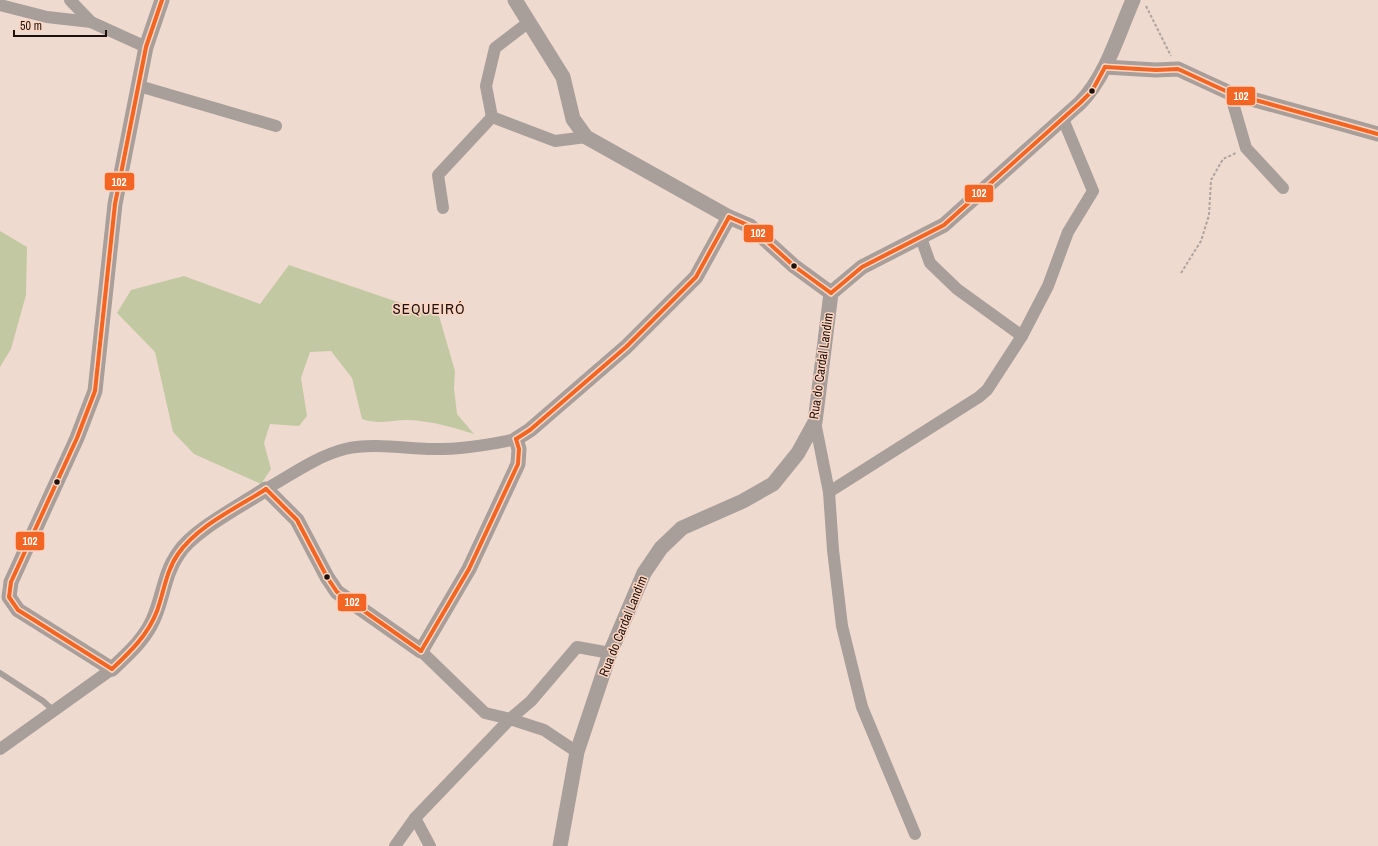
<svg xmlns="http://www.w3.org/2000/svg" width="1378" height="846" font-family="'Archivo Narrow',sans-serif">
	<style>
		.forest { fill: #c2c9a2 }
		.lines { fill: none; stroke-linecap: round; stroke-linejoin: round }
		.path { stroke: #aea39e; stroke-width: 2; stroke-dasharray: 3 2; stroke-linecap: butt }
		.service { stroke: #a89e9a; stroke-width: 6 }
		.minor { stroke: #a89e9a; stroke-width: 12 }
		.tertiary { stroke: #a89e9a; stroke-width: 15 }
		.bus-1-casing { stroke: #fcd5c3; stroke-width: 7 }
		.bus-1 { stroke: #f26522; stroke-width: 4 }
		.bus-dot { fill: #1e110b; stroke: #fcd5c3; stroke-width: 1.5 }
		.labels { text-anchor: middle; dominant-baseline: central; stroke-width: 3; stroke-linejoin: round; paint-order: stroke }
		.street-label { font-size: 13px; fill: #1e110b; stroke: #fcd5c3 }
		.quarter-label { font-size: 15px; letter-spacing: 1px; fill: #1e110b; stroke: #fcd5c3 }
		.line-badge { stroke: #fcd5c3; stroke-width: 1.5 }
		.badge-label { font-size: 11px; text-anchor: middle; font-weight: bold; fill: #fff }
	</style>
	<rect width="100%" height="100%" fill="#efdad0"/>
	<!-- forest -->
	<g class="forest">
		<path d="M0,231L27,247L26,295L11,349L0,367Z"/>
		<path d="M289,265L439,316L455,371L454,388L457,414L474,434C452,427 431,421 408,420C392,420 377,425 362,419L352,378L331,351L310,352L301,378L307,416L299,426L270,424L264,443L271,469L261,484L194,454L173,432L155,352L117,313L131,290L184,276L260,304Z"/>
	</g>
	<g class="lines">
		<!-- path -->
		<g class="path">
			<path d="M1146,6L1171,56"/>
			<path d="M1181,273L1201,241L1209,215L1211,180L1223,159L1236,153"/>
		</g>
		<!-- service -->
		<path class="service" d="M0,673L43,701L54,711"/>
		<!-- minor -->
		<g class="minor">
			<path d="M70,0L91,22"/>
			<path d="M0,5L47,17L91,22L146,47"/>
			<path d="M529,22L495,48L486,86L492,117L555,141L586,137"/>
			<path d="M139,86L276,126"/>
			<path d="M1230,93L1246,148L1283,188"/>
			<path d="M443,208L438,175L492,117"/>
			<path d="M921,238L930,263L957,289L1022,336"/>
			<path d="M815,422L829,492L833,550L842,626L862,707L915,834"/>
			<path d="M266,489C291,475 317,456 345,449C370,443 403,448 428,449C457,450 488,445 516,439"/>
			<path d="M829,492L979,397L987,390L1022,336L1048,286L1068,232L1093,191L1063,119"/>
			<path d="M421,651L485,713L510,719L544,730L577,752"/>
			<path d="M0,749L112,669"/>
			<path d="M415,818L430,846"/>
			<path d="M395,846L415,818L510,719L531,701L577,647L610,653"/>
		</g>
		<!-- tertiary -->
		<g class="tertiary">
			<path d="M162,0L146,47L115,204L95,391L77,438L11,582L9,597L18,610L112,669C128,654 144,640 153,620C163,599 164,574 178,554C193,530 241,506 266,489L297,520L327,577L337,592L421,651L469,569L518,464L519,449L516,439L530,430L626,347L696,277L729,217"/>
			<path d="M515,0L563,77L573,119L586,137L729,217L750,226L794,266L831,293"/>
			<path d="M1105,67L1156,70L1178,69L1230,93L1378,134"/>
			<path d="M560,846L577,752L610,653L644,573L661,548L682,528L743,501L773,484L798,453L815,422L831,293L862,267L944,225L1080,103C1106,77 1118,34 1133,0"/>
		</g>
		<defs>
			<g id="bus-1">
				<path d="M1105,67L1156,70L1178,69L1230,93L1378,134"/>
				<path d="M729,217L750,226L794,266L831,293"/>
				<path d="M831,293L862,267L944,225L1080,103L1092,91L1105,67"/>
				<path d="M516,439L530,430L626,347L696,277L729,217"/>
				<path d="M266,489L297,520L327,577L337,592L421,651"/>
				<path d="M421,651L469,569L518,464L519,449L516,439"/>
				<path d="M112,669L18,610L9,597L11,582L77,438L95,391L115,204L146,47L162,0"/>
				<path d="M112,669C130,652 148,635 157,611C164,592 166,571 178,554C198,525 237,508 266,489"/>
			</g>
		</defs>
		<!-- bus-1 casing -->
		<use href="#bus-1" class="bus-1-casing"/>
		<!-- bus-1 -->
		<use href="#bus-1" class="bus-1"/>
	</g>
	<!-- markers -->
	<g class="bus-dot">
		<circle cx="1092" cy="91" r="3.5"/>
		<circle cx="794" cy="266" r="3.5"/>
		<circle cx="57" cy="482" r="3.5"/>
		<circle cx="327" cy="577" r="3.5"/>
	</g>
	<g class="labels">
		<!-- street labels -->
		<g class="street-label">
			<text transform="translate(821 366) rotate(-82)">Rua do Cardal Landim</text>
			<text transform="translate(623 626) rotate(-68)">Rua do Cardal Landim</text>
		</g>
		<!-- quarter labels -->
		<g class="quarter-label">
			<text x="429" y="308">SEQUEIRÓ</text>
		</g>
	</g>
	<g class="line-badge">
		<rect x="1226" y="86" width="30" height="20" rx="4" fill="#f26522"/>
		<rect x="104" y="172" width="31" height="19" rx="4" fill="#f26522"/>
		<rect x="964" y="184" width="30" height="19" rx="4" fill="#f26522"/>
		<rect x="743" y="224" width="31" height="19" rx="4" fill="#f26522"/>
		<rect x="15" y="531" width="30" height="20" rx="4" fill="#f26522"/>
		<rect x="337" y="593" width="30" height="19" rx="4" fill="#f26522"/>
	</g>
	<g class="badge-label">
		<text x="1241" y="100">102</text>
		<text x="119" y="186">102</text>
		<text x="979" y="197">102</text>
		<text x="758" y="237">102</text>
		<text x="30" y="545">102</text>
		<text x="352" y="606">102</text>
	</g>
	<!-- scale -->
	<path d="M14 30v6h92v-6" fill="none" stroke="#1e110b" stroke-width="2"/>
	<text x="20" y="30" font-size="12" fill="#1e110b" stroke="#fcd5c3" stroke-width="3" paint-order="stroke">50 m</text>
</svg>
